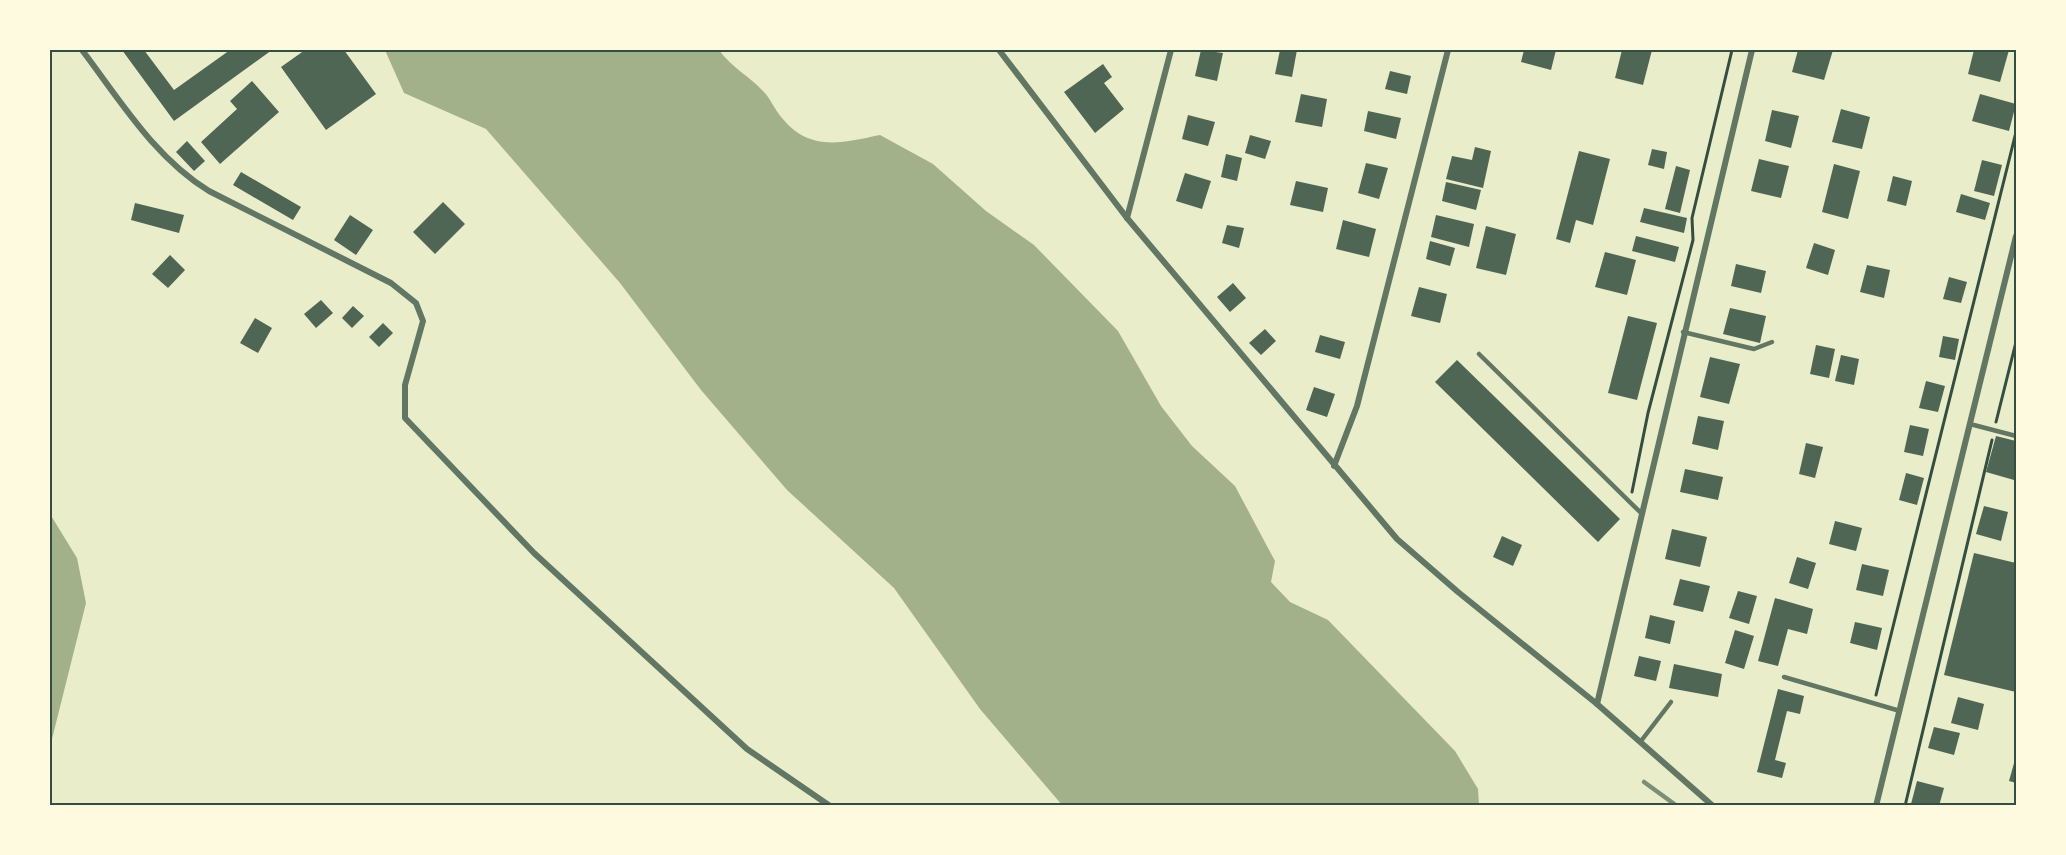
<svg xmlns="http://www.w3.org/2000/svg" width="2066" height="855" font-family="'Sofia Sans Condensed',sans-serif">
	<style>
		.water { fill: #a3b18a }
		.building { fill: #4f6655 }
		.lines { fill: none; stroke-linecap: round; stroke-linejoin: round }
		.path { stroke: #344e41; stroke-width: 3 }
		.service { stroke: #617663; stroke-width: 4.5 }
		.minor { stroke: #617663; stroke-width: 6 }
		.rail { stroke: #7c8e77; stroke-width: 4.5 }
		.neatline { fill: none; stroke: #344e41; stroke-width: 2 }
	</style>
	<rect width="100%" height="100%" fill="#e9edc9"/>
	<!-- water -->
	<g class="water">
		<path d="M385,50H719C731,67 748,75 763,91C771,99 774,109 782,118C810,152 841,143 880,135L933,164L986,211L1034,245L1118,331L1161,406L1192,446L1235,486L1275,561L1271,582L1290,602L1328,620L1455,751L1478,789L1479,805H1062L980,709L894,588L787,490L701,390L620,283L486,129L404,93Z"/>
		<path d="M50,514L77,558L86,603L50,747Z"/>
	</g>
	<!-- building -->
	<g class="building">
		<path d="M122,50H144L174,90L230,50H272L174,121Z"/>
		<path d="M305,50H344L376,94L326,130L281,67Z"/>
		<path d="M1201,50L1223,53L1217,81L1195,76Z"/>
		<path d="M1280,50H1297L1292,77L1275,74Z"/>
		<path d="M1524,50H1556L1551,70L1521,62Z"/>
		<path d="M1622,50H1652L1643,85L1615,78Z"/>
		<path d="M1798,50H1833L1824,80L1792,72Z"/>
		<path d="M1974,50H2009L2000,82L1968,74Z"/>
		<path d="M1103,64L1112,77L1104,83L1124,109L1095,133L1064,92Z"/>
		<path d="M1390,71L1411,76L1407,94L1385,89Z"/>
		<path d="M252,81L279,112L220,164L201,142L237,109L230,101Z"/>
		<path d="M1301,94L1327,99L1322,127L1295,122Z"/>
		<path d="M1980,94L2016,104L2009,131L1972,121Z"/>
		<path d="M1841,109L1870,117L1862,149L1832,142Z"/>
		<path d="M1772,110L1799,116L1791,148L1765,141Z"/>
		<path d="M1368,111L1401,118L1396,139L1364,131Z"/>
		<path d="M1188,115L1215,122L1208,146L1182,139Z"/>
		<path d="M1250,135L1271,141L1265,159L1245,153Z"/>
		<path d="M187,141L205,161L194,171L176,152Z"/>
		<path d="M1475,147L1491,151L1483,188L1446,179L1452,156L1472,160Z"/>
		<path d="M1652,149L1667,152L1664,169L1648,165Z"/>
		<path d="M1579,151L1610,159L1593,225L1576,220L1570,243L1556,239Z"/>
		<path d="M1226,154L1242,158L1237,181L1221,177Z"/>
		<path d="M1759,159L1789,166L1781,198L1751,191Z"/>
		<path d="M1982,160L2002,165L1994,196L1974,191Z"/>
		<path d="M1366,163L1388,168L1379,199L1358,193Z"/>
		<path d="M1834,164L1860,171L1848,219L1822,212Z"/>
		<path d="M1676,166L1690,170L1680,213L1665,209Z"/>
		<path d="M241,172L301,207L293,220L233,185Z"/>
		<path d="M1185,173L1211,181L1202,209L1176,201Z"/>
		<path d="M1893,176L1912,181L1906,206L1887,201Z"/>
		<path d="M1296,181L1328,188L1323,212L1290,205Z"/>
		<path d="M1446,182L1481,190L1476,210L1442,201Z"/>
		<path d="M1961,194L1990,203L1985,220L1956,212Z"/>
		<path d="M443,202L465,224L435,254L413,232Z"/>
		<path d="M135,203L184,215L179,233L131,220Z"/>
		<path d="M1644,208L1687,218L1684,233L1640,222Z"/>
		<path d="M350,215L373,230L356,255L334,240Z"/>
		<path d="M1436,215L1474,224L1469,247L1431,237Z"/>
		<path d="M1343,220L1376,229L1369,257L1336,249Z"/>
		<path d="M1227,225L1244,228L1239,248L1222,243Z"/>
		<path d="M1486,226L1516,234L1506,275L1476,268Z"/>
		<path d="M1636,236L1679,247L1675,262L1632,251Z"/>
		<path d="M1430,241L1455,248L1450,266L1426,259Z"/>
		<path d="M1814,243L1835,250L1828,275L1806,268Z"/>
		<path d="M1605,252L1636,260L1627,295L1595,287Z"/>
		<path d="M170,255L185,270L168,288L152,274Z"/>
		<path d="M1736,264L1766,271L1761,293L1731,286Z"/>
		<path d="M1867,265L1890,270L1884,298L1860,292Z"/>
		<path d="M1949,277L1967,282L1961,303L1943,299Z"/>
		<path d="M1233,283L1246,298L1230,312L1217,297Z"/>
		<path d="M1419,287L1447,294L1440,323L1411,316Z"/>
		<path d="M321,300L333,313L316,328L304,314Z"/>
		<path d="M353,306L364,316L352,328L342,318Z"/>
		<path d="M1730,308L1766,316L1760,343L1723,334Z"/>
		<path d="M1628,316L1657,323L1637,400L1608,393Z"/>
		<path d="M255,318L272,328L258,353L240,343Z"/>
		<path d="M383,323L393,333L379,347L369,337Z"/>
		<path d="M1265,329L1276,341L1261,355L1249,343Z"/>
		<path d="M1320,335L1345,342L1340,359L1315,352Z"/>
		<path d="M1943,336L1959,339L1955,360L1939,357Z"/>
		<path d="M1816,345L1835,349L1829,378L1810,374Z"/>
		<path d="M1841,355L1859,359L1854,385L1835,381Z"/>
		<path d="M1710,357L1740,364L1729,404L1700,397Z"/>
		<path d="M1457,360L1620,519L1598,542L1435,382Z"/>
		<path d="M1926,381L1945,386L1938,412L1919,408Z"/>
		<path d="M1314,387L1335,394L1327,417L1306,410Z"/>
		<path d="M1698,416L1724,421L1718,450L1692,444Z"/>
		<path d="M1910,425L1929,429L1923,456L1904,452Z"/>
		<path d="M1996,436L2016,441L2014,480L1986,472Z"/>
		<path d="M1806,443L1823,447L1815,478L1799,474Z"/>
		<path d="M1685,469L1723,477L1718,500L1680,492Z"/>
		<path d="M1906,473L1924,478L1917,505L1899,500Z"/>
		<path d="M1984,506L2008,512L2001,541L1976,534Z"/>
		<path d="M1835,521L1862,528L1856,551L1829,544Z"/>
		<path d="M1672,529L1707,537L1700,567L1665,559Z"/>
		<path d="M1502,536L1522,545L1513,566L1493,557Z"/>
		<path d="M1974,553L2016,563V692L1944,675Z"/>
		<path d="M1797,557L1816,563L1808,589L1789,583Z"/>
		<path d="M1862,564L1889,570L1883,596L1856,590Z"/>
		<path d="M1680,579L1710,586L1703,612L1673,605Z"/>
		<path d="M1738,591L1757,596L1749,624L1729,618Z"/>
		<path d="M1775,598L1813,609L1807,634L1788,629L1778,666L1758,661Z"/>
		<path d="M1650,615L1675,621L1670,644L1645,638Z"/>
		<path d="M1855,622L1882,628L1877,650L1850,643Z"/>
		<path d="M1735,630L1754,636L1744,669L1725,663Z"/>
		<path d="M1639,656L1661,661L1656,681L1634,676Z"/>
		<path d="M1674,664L1722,674L1718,697L1669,688Z"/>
		<path d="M1778,689L1804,696L1800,714L1787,711L1775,760L1786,763L1782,778L1757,772Z"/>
		<path d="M1958,697L1984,704L1978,730L1951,723Z"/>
		<path d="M1934,727L1960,733L1954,755L1928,748Z"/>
		<path d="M2016,756V783L2009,781Z"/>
		<path d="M1917,781L1944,788L1939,806L1911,804Z"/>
	</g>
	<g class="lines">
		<!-- path -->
		<g class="path">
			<path d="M1996,422L2016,342"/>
			<path d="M1632,492L1648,413L1693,240L1692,218L1732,50"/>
			<path d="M1876,695L2016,132"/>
			<path d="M1905,806L1992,440"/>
		</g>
		<!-- service -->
		<g class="service">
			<path d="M1683,332L1754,349L1772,342"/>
			<path d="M1479,354L1641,513"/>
			<path d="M1970,424L2016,436"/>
			<path d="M1784,677L1900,711"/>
			<path d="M1641,741L1671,702"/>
		</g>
		<!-- minor -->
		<g class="minor">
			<path d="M82,50C120,100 154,157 209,191L391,283L416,303L423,321L405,385V418L534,553L747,749L830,806"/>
			<path d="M999,50L1127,218L1397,539L1458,592L1597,704L1713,806"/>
			<path d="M1127,218L1171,50"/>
			<path d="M1334,466L1357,406L1448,50"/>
			<path d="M1597,704L1752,50"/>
			<path d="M1876,806L2016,236"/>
		</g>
		<!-- rail -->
		<path class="rail" d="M1644,782L1677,806"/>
	</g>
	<!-- border -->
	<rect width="2066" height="855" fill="none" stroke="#fefae0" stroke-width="102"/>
	<rect x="51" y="51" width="1964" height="753" class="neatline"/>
</svg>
